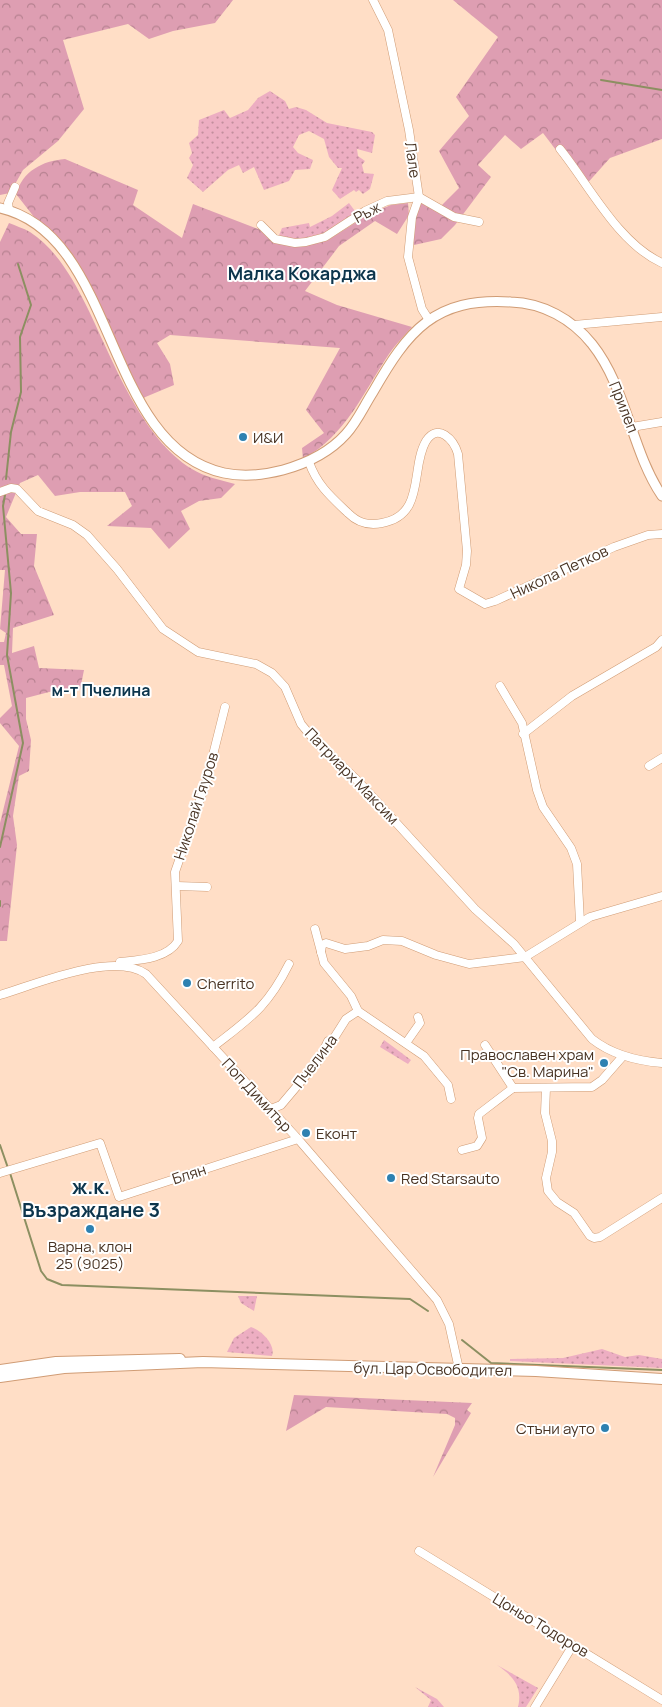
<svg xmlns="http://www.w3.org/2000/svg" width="662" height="1707" font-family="Manrope,sans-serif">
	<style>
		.grass { fill: url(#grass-dots) }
		.forest { fill: url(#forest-crowns) }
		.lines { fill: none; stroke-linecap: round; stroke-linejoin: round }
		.stream { stroke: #8c8f61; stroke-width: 2 }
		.minor-casing { stroke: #d09c75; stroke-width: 9 }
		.tertiary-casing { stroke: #d09c75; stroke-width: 11 }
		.secondary-casing { stroke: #d09c75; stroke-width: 12 }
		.minor { stroke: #fff; stroke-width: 8 }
		.tertiary { stroke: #fff; stroke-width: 9 }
		.secondary { stroke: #fff; stroke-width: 10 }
		.poi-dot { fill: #2e81b1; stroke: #fff; stroke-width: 2 }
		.labels { text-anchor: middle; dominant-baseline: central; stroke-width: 4; stroke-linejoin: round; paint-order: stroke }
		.street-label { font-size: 15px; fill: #483323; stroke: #fff }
		.poi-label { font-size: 15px; fill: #483323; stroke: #fff; text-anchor: start }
		.neighbourhood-label { font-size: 16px; font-weight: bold; fill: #0d354c; stroke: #fff }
		.quarter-label { font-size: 18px; font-weight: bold; fill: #0d354c; stroke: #fff }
		.district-label { font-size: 20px; font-weight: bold; fill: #0d354c; stroke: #fff }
	</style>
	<defs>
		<pattern id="grass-dots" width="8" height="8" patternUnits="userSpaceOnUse" patternTransform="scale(1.25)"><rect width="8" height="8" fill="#edaec2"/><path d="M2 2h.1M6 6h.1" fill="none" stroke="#c28e9d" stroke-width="1.8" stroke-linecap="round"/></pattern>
		<pattern id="forest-crowns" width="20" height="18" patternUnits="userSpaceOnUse" patternTransform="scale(1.25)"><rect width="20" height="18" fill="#de9eb2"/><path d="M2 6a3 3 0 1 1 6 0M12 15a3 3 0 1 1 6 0" fill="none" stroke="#b68190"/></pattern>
	</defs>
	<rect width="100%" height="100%" fill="#ffdec6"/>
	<!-- grass -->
	<g class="grass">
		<path d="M270,91L285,101L289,109L296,107L306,110L327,123L372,132L375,135L372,153L357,149L358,156L365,161L362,165L364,173L374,174L370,189L363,194L359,190L356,192L354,190L340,199L332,190L342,168H338L329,157L324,139L309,131L299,135L293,147L298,153L313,160L310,169L295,170L289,181L264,190L254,167L243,173L239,165L228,170L203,192L187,178L193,165L189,158L192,153L189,143L198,135L199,120L224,110L230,118L248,110L258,98Z"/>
		<path d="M349,203L358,215L339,227L306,242L277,240L282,228L309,223L310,227L332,216Z"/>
		<path d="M384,1040L411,1060L408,1064L380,1047Z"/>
		<path d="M238,1296H257L254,1311L241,1303Z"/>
		<path d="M251,1327C261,1330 276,1344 272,1356L227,1352L234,1338Z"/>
		<path d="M602,1349L625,1357L639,1355L662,1359V1368L510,1361V1359L563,1358Z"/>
		<path d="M497,1665L538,1688L526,1707H518C523,1687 513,1676 497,1665Z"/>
		<path d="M415,1687L437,1699L444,1707H428L431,1700Z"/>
	</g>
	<!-- forest -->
	<g class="forest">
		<path d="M0,0H233L215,23L173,31L149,39L128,24L63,40L84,109L58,141L23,170L10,193L0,195Z"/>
		<path d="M453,0H662V139L610,158L584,187L543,133L521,149L505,135L478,165L491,177L455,225L441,239L414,245V220L422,201L437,210L459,188L439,151L469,116L456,97L498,37Z"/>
		<path d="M65,159L138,190L133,205L182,238L193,204L266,232L273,242L294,246L328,240L369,214L391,205L408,203L409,215L397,234L375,221L339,246L305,291L337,305L412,327C404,336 395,345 389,354C363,393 346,435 303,459L302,448L324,433L306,410L340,348L170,335L157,343L170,364L174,385L143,398L69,251L51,232L38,222L16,194C23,171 42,161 65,159Z"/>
		<path d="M9,223C16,226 23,228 30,232C57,250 73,279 87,307C113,360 141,438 192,469C205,477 220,480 235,484L221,498L199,501L181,511L190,529L169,549L151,528L107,526L132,506L125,492H80L55,496L38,475L20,483L6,517L21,534H37L34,566L54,615L13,628L12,653L34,646L39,668L84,670L80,690L53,691L26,698V719L31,740L29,771L19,776L13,816L17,845L7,941H0V823L19,746L0,723V718L12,706L4,665H0V642H4L6,633L0,629L5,570H0V242Z"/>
		<path d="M294,1395L472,1403L467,1410L471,1413L433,1477L455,1425V1418L447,1414L326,1407L286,1431Z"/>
	</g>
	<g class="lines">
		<!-- stream -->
		<g class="stream">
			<path d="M601,80L662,90"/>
			<path d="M6,479L11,432L21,392L20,337L31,305L18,264"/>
			<path d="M0,847L23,743L7,655L11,593L3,506L5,495"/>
			<path d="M0,901V906"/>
			<path d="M0,1145L8,1168"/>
			<path d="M10,1173L41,1271L47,1279L62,1285L410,1299L428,1311"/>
			<path d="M462,1340L491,1363L662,1370"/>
		</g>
		<defs>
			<g id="minor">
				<path d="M373,0L388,30L409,130L419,197L412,217L408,257L422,309L429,320"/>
				<path d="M560,149C589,185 618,243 662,263"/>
				<path d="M9,210L8,203L15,187"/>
				<path d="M261,225L275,239L295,243L306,242L325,237L365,211L387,201L419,197L454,217L479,222"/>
				<path d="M574,325L662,317"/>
				<path d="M632,427L662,422"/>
				<path d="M309,462C317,485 331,497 348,513C358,523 368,526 382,523C426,515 410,468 426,441C438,422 454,440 458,454L467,551L466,565L459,589L485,604L495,601L614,547L648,535L662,534"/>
				<path d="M0,492L11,488L17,489L38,511L73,525L87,535L117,569L163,629L198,652L256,664L272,673L285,687L301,724L311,736L359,782L475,909L514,944L592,1039C611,1054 638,1061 662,1063"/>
				<path d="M500,686L522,723L537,790L543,807L571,848L577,864L580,922"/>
				<path d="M523,734L572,696L656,647L662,640"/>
				<path d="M649,766L662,758"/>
				<path d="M177,886L207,887"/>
				<path d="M315,929L324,963L351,996L358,1011L424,1056L448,1085L451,1099"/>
				<path d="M321,952L322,945L326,943L345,949L368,946L383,940L402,941L436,955L469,964L525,957L590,917L662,896"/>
				<path d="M120,962C139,960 167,959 178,941L175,872L206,783L225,707"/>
				<path d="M0,995C37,984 113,951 146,974L298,1139L437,1300L449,1324L459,1369"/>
				<path d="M406,1043L420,1023L418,1017"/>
				<path d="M485,1045L513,1088L592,1087L602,1080L623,1056"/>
				<path d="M213,1047C250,1018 267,1008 289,964"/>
				<path d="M546,1088L545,1113L552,1141V1152L546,1178L548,1191L557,1202L574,1213L590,1236L594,1238L600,1237L662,1198"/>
				<path d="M271,1109L281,1105L319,1060L328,1041L334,1038L346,1019L358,1011"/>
				<path d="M462,1150L477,1146L482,1138L478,1118L479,1114L513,1088"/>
				<path d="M0,1173L100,1143L119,1197L298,1139"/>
				<path d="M419,1551L662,1700"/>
				<path d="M535,1707L573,1645"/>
			</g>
			<path id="tertiary" d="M0,208C119,235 102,446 224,473C243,477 264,475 283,470C308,463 329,453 346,434C357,422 364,406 373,392C408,331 434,297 511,302C543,303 572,319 592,344C627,388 631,450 662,496"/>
			<g id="secondary">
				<path d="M0,1370L56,1362L180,1359"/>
				<path d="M0,1377L64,1368L203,1362L536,1371L662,1379"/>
			</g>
		</defs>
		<!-- minor casing -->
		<use href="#minor" class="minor-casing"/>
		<!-- tertiary casing -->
		<use href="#tertiary" class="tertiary-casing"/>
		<!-- secondary casing -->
		<use href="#secondary" class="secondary-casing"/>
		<!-- minor -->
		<use href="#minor" class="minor"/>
		<!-- tertiary -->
		<use href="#tertiary" class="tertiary"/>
		<!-- secondary -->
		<use href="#secondary" class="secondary"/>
	</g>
	<!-- markers -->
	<g class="poi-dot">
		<circle cx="243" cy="437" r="5"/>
		<circle cx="187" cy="983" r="5"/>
		<circle cx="604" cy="1063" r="5"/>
		<circle cx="306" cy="1133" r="5"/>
		<circle cx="391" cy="1178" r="5"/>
		<circle cx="90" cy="1229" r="5"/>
		<circle cx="605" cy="1428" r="5"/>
	</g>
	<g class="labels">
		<!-- street labels -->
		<g class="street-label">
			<text transform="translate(413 160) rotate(82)">Лале</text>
			<text transform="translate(367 212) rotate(-28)">Ръж</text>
			<text transform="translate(624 407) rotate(68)">Прилеп</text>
			<text transform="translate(559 572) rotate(-25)">Никола Петков</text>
			<text transform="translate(352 776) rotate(46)">Патриарх Максим</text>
			<text transform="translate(196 806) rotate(-72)">Николай Гяуров</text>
			<text transform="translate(315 1061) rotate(-53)">Пчелина</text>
			<text transform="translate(257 1095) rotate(47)">Поп Димитър</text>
			<text transform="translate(189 1174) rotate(-18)">Блян</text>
			<text transform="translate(433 1369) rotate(1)">бул. Цар Освободител</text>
			<text transform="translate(541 1625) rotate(31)">Цоньо Тодоров</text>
		</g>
		<!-- poi labels -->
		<g class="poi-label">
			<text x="253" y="437">И&amp;И</text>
			<text x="197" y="983">Cherrito</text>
			<text x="594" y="1054" text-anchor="end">Православен храм<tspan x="594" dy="17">"Св. Марина"</tspan></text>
			<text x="316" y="1133">Еконт</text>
			<text x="401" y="1178">Red Starsauto</text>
			<text x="90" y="1246" text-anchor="middle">Варна, клон<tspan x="90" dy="17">25 (9025)</tspan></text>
			<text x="595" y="1428" text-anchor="end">Стъни ауто</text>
		</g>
		<!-- neighbourhood labels -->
		<g class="neighbourhood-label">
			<text x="101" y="690">м-т Пчелина</text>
		</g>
		<!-- quarter labels -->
		<g class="quarter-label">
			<text x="302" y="273">Малка Кокарджа</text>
		</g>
		<!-- district labels -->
		<g class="district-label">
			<text x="91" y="1186">ж.к.<tspan x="91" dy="23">Възраждане 3</tspan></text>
		</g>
	</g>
</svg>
